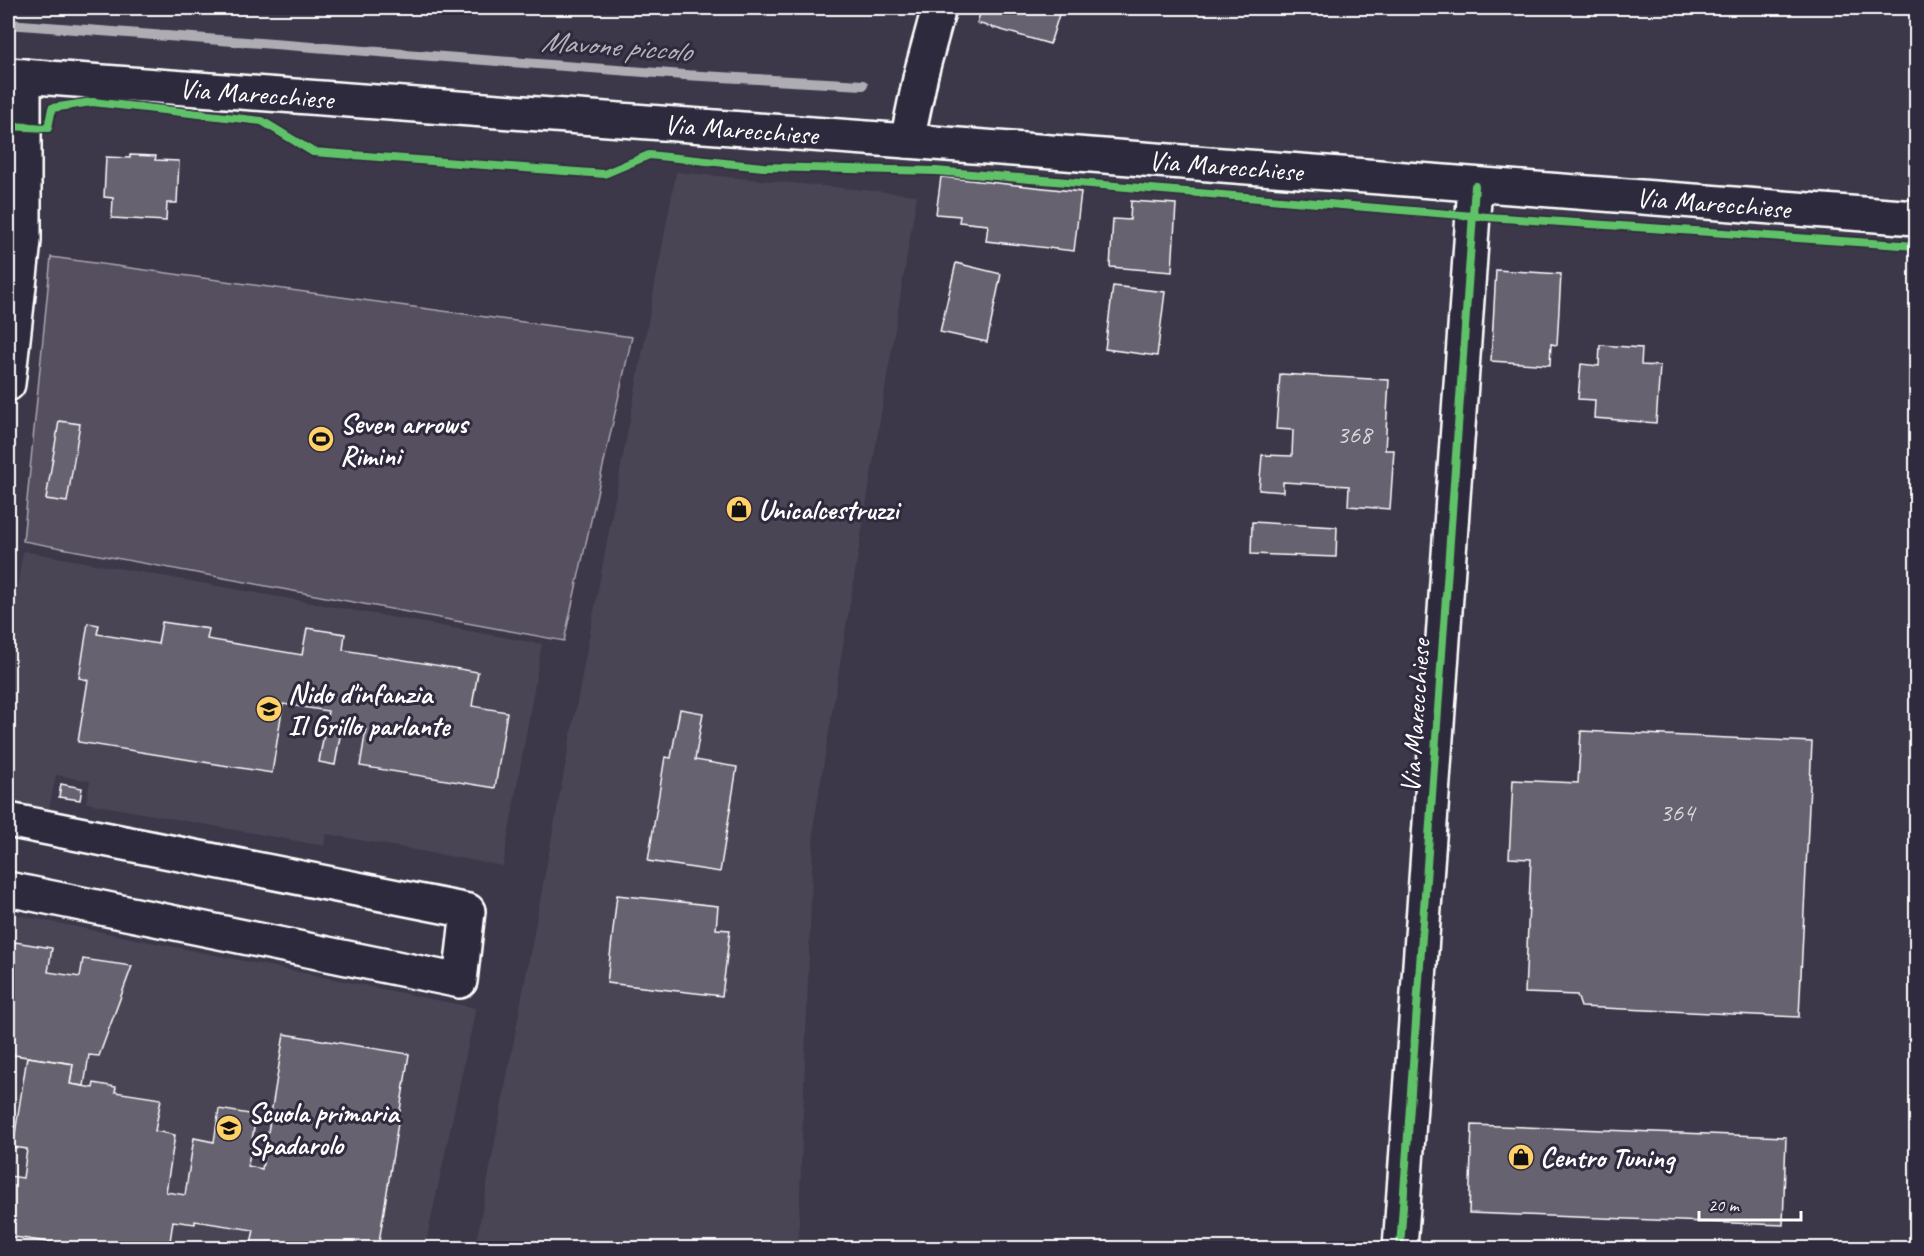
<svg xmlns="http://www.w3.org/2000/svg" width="1924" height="1256" font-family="Caveat,sans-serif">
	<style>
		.built { fill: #494455 }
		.green { fill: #555060; stroke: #aaa8b0; stroke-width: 1.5 }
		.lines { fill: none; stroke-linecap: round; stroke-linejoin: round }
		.stream { stroke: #afadb4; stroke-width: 10 }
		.building { fill: #666270; stroke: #fff; stroke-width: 1.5 }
		.minor-casing { stroke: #fff; stroke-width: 38 }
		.primary-casing { stroke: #fff; stroke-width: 38 }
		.minor { stroke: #2f2a3d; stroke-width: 33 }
		.primary { stroke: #2f2a3d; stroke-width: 33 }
		.cycleway-casing { stroke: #2f2a3d; stroke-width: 11 }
		.cycleway { stroke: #61c268; stroke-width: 8 }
		.labels { text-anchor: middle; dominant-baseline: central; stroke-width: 6; stroke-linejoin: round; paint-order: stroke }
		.number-label { font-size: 26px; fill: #d9d8db }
		.street-label { font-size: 28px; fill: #fff; stroke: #2f2a3d }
		.poi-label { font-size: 28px; font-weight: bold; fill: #fff; stroke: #2f2a3d; text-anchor: start }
		.water-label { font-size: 30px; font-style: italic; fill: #b5b4ba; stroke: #2f2a3d }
	</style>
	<rect width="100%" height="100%" fill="#3c3749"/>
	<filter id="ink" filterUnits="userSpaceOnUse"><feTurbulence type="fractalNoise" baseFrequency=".0167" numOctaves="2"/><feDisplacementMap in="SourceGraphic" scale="12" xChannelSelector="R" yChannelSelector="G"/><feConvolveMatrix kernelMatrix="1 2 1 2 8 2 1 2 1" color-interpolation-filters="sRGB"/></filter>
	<g filter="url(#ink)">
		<!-- built -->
		<g class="built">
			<path d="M676,172L917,195L814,823L798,1248H475Z"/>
			<path d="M23,551L542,644L503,866L326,834L324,846L86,803L90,781L56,775L48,814L8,806V639Z"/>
			<path d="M8,913L476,1008L425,1248H8Z"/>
		</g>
		<!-- green -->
		<path class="green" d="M51,257L632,337L564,641L23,541Z"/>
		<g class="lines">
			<!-- stream -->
			<path class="stream" d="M8,24L684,75L863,85"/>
		</g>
		<!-- building -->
		<g class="building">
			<path d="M982,8H1061L1050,44L977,23Z"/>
			<path d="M130,155L156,156L155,160L179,161L177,203H167L166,221L112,218L113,198L104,197L106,157L130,158Z"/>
			<path d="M941,177L1081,192L1074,251L986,241L988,225L959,222L960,216L936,214Z"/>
			<path d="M1131,201L1176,204L1172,272L1110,267L1113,219L1130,220Z"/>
			<path d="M956,263L1001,274L987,342L940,332Z"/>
			<path d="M1496,270L1561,274L1557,345L1551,344L1550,365L1491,361Z"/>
			<path d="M1113,286L1165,292L1157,356L1105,349Z"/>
			<path d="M1600,345L1642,348L1641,365L1660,366L1656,423L1594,418L1595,400L1578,399L1581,364L1599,366Z"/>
			<path d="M1280,374L1389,380L1385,450H1394L1390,509L1348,506L1349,486L1283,482V492L1259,490L1262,455L1292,456L1293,430L1276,429Z"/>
			<path d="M59,421L80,424L67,502L46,499Z"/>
			<path d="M1916,452V512L1912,511Z"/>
			<path d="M1252,522L1337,527L1336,557L1251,554Z"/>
			<path d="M1916,596V697H1909Z"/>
			<path d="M162,622L209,629L207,639L302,655L307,628L345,634L343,650L478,672L472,706L507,712L495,788L360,766L366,729L342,725L335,765L319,762L328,711L283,704L272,773L78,742L88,680L79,678L88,623L99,625L97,634L158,644Z"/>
			<path d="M680,709L703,713L695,760L737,767L720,872L648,861L665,757L671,758Z"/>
			<path d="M1581,731L1812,742L1799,1017L1581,1007L1577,995L1525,993L1531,859L1509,858L1513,780L1578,783Z"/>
			<path d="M61,784L82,788L80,800L59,797Z"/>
			<path d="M617,895L718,906L716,929L730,930L722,996L607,983Z"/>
			<path d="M15,942L52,948L48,972L80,977L83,959L132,966L99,1056L89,1055L84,1086L70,1084L73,1064L8,1054V993Z"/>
			<path d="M284,1034L409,1054L378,1248H250L254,1230L195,1221V1224L173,1221L169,1248H87L8,1236L9,1176L23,1178L27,1149L13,1147L27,1057L73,1064L70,1084L93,1088L94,1083L116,1087L115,1092L161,1099L155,1131L175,1135L166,1192L185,1195L194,1138L214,1142L219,1109L256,1115L248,1166L262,1169Z"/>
			<path d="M1472,1125L1786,1137L1783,1225L1469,1213Z"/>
		</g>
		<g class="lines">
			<defs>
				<g id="minor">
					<path d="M907,141L921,74L939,8"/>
					<path d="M8,384L24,241V76"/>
					<path d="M8,820L468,911L460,981L8,889"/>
					<path d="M1400,1248L1475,186"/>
				</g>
				<g id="primary">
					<path id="s1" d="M8,75L907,141L1916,218"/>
				</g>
			</defs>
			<!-- minor casing -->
			<use href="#minor" class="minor-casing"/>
			<!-- primary casing -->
			<use href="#primary" class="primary-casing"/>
			<!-- minor -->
			<use href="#minor" class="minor"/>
			<!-- primary -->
			<use href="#primary" class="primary"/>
			<defs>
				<g id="cycleway">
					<path d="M8,126L48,128L52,108L92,102L262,121L313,152L604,174L649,155L763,167L936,171L1473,216L1916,246"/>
					<path d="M1400,1248L1475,186"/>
				</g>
			</defs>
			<!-- cycleway casing -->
			<use href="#cycleway" class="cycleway-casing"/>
			<!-- cycleway -->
			<use href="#cycleway" class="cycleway"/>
		</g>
	</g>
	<!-- icons -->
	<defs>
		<symbol id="stadium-disc" viewBox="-11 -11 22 22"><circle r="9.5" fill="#ffd166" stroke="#2f2a3d"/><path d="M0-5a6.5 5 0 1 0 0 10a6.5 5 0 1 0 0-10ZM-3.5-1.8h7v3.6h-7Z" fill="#111"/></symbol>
		<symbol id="shop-disc" viewBox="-11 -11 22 22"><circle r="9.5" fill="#ffd166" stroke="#2f2a3d"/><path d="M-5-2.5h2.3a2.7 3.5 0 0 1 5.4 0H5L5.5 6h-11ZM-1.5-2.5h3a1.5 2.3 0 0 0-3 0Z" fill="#111"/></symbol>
		<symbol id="school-disc" viewBox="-11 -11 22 22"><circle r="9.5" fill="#ffd166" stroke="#2f2a3d"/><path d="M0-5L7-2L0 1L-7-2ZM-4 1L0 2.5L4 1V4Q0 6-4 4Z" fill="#111"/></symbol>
	</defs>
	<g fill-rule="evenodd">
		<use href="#stadium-disc" x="306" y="424" width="30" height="30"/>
		<use href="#shop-disc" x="724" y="494" width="30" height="30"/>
		<use href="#school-disc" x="254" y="694" width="30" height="30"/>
		<use href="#school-disc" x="214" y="1113" width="30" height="30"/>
		<use href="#shop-disc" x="1506" y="1142" width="30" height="30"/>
	</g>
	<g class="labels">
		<!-- number labels -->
		<g class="number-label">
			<text x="1354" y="434">368</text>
			<text x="1677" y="812">364</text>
		</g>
		<!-- street labels -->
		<g class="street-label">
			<text stroke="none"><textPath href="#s1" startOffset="249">Via Marecchiese</textPath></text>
			<text stroke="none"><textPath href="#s1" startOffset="735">Via Marecchiese</textPath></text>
			<text stroke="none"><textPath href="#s1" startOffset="1221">Via Marecchiese</textPath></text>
			<text stroke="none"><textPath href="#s1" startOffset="1710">Via Marecchiese</textPath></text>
			<text transform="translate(1415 716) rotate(-86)">Via Marecchiese</text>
		</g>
		<!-- poi labels -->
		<g class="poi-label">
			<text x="340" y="423">Seven arrows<tspan x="340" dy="32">Rimini</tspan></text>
			<text x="758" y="509">Unicalcestruzzi</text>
			<text x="288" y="693">Nido d'infanzia<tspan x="288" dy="32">Il Grillo parlante</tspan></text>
			<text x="248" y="1112">Scuola primaria<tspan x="248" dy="32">Spadarolo</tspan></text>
			<text x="1540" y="1157">Centro Tuning</text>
		</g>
		<!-- water labels -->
		<g class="water-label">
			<text transform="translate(616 46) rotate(4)">Mavone piccolo</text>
		</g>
	</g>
	<!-- margin -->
	<rect width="1924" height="1256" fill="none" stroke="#2f2a3d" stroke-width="30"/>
	<rect x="15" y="15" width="1894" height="1226" fill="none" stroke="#fff" stroke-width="2" filter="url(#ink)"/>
	<!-- scale -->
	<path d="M1699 1211v9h102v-9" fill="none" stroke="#ffffff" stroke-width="3"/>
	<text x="1708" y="1211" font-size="18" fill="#ffffff" stroke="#2f2a3d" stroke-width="4.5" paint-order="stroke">20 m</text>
</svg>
